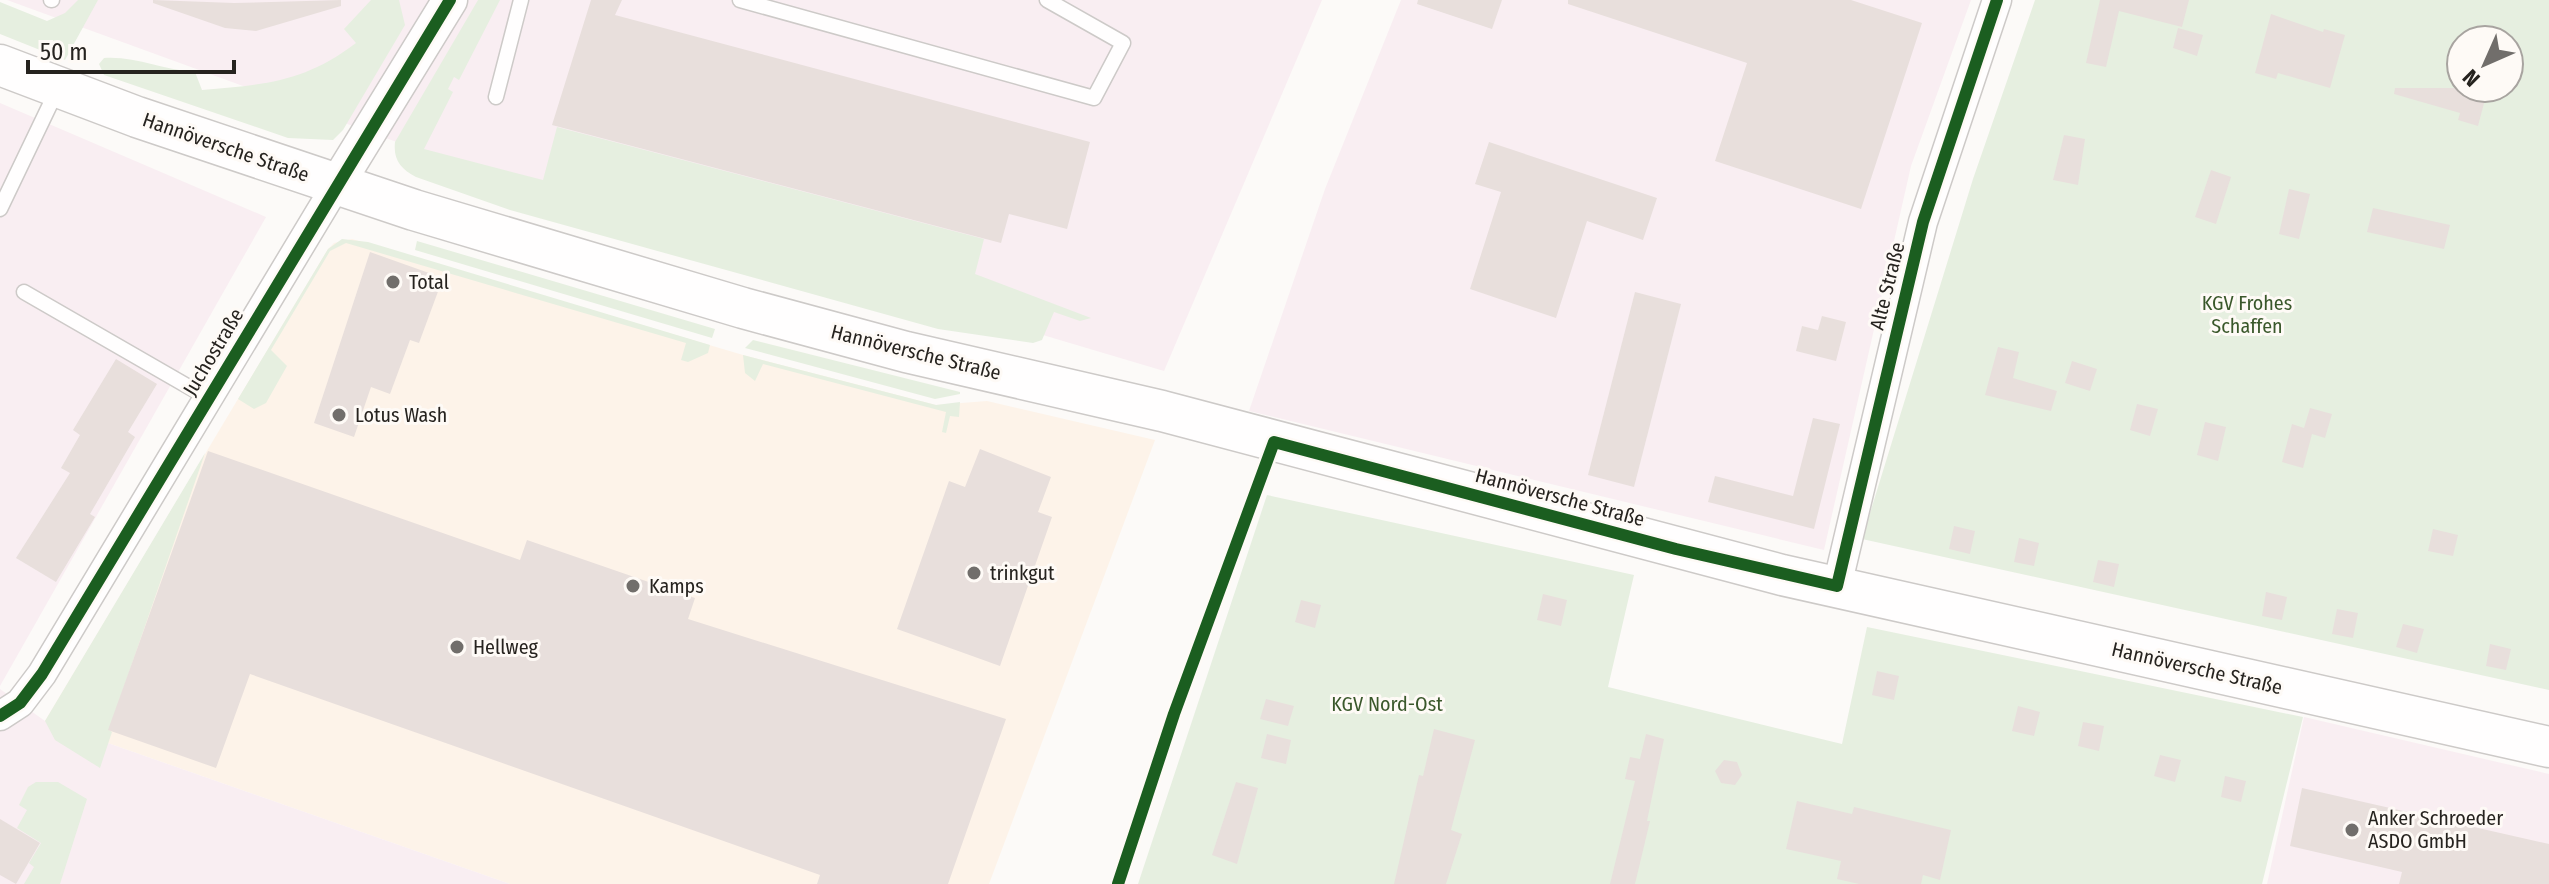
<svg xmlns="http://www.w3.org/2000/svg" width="2549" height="884" font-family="'Fira Sans Condensed',sans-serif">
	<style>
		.commercial { fill: #fdf3e9 }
		.industrial { fill: #f9eef2 }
		.green { fill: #e6efe0; fill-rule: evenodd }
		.building { fill: #e8dfdc }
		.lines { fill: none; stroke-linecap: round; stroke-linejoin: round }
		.service-casing { stroke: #cdcac8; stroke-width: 17 }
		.minor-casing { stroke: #cdcac8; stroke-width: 31 }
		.tertiary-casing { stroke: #cdcac8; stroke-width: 37 }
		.secondary-casing { stroke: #cdcac8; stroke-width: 43 }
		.service { stroke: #fffefe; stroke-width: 14 }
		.minor { stroke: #fffefe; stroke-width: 28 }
		.tertiary { stroke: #fffefe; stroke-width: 34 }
		.secondary { stroke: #fffefe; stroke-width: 40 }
		.cycleway-casing { stroke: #fefaf6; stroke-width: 17 }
		.cycleway { stroke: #1b5e20; stroke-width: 12 }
		.poi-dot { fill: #716e6b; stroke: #fefaf6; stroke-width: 3 }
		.labels { text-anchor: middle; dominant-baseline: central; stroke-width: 6; stroke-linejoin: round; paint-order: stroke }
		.street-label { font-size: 20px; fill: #26231f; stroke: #fefaf6 }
		.poi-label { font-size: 20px; fill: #26231f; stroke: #fefaf6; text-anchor: start }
		.park-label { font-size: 20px; fill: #3a582b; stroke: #fefaf6 }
	</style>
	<rect width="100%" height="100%" fill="#fcfaf8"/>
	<!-- commercial -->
	<path class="commercial" d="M352,239L743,355L936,405L987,401L1155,440L989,884H510L45,721L328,249L334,243Z"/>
	<!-- industrial -->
	<g class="industrial">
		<path d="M7,0H1322L1164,371L405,145Z"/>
		<path d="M1401,0H1971L1911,166L1824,550L1249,411L1325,189Z"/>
		<path d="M0,103L266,217L0,686Z"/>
		<path d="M0,689L45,721L510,884H0Z"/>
		<path d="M2304,717L2549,774V884H2267Z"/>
	</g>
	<!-- green -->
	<g class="green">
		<path d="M78,0H98L65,60L0,34V2L47,21L65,13Z"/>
		<path d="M371,0H399L405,25L343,130L333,140L288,138L104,75L99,64L104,58C136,56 163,70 195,72L202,90C264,85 305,82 356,43L344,29Z"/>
		<path d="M478,0H500L459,80L454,77L448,89L453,92L424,149L543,180L557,127L984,239L975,274L1091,318L1080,321L1054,312L1042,340L1033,343L938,329L510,210L416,177C401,169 393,160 395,142Z"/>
		<path d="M2035,0H2549V690L1862,539L1973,179ZM2461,40H2509V88H2461Z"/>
		<path d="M342,239L368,242L710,345L708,353L688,362L681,360L686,343L346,243L330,251L271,350L287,366L266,403L254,409L238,399L328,249Z"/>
		<path d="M417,241L715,329L712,338L415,250Z"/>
		<path d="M753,340L960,392V394L935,399L745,348Z"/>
		<path d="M743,355L936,405L960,402L959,417L950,416L946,433L942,432L946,412L763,364L755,381L745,373Z"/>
		<path d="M205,453L109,730L112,732L100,768L55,740L45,721Z"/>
		<path d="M1267,495L1634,575L1608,687L1842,744L1867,627L2303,717L2262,884H1138Z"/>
		<path d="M36,782H58L87,799L60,884H24L34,867L29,863L41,843L17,828L27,810L19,805L28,787Z"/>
	</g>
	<!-- building -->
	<g class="building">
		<path d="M153,0L234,3L341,0V6L256,31L225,28L153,3Z"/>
		<path d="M591,0H622L615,15L1090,142L1067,229L1009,214L1001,243L552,125Z"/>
		<path d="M1418,0H1502L1492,29L1417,4Z"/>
		<path d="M1568,0H1851L1922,23L1861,209L1715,161L1747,63L1568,4Z"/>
		<path d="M2100,0H2189L2182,27L2119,11L2106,67L2086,63Z"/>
		<path d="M2271,14L2323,32L2324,29L2345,35L2330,88L2278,73L2276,79L2255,73Z"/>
		<path d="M2178,28L2203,35L2197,56L2173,48Z"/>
		<path d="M2395,88H2488L2478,126L2458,120L2460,113L2394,94Z"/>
		<path d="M2064,135L2085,139L2078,185L2053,180Z"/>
		<path d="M1489,142L1657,198L1643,240L1587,221L1556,318L1470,289L1501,192L1475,184Z"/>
		<path d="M2211,170L2231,177L2216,224L2195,217Z"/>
		<path d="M2289,189L2310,194L2299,239L2279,234Z"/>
		<path d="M2373,208L2450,225L2444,249L2367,232Z"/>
		<path d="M370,252L443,278L419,343L410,340L390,394L371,387L354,437L314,423Z"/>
		<path d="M1635,292L1681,304L1634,487L1588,475Z"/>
		<path d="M1822,316L1846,322L1836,361L1796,351L1802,326L1818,330Z"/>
		<path d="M1998,347L2019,352L2013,378L2057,391L2051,411L1985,395Z"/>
		<path d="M116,359L157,384L128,432L135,437L90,514L95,517L56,582L16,558L70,473L61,468L80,435L73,430Z"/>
		<path d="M2072,361L2097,369L2090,391L2065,383Z"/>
		<path d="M2137,404L2158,409L2150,436L2130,430Z"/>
		<path d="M2310,408L2332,414L2325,438L2312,434L2303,468L2282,462L2292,424L2304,428Z"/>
		<path d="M1813,418L1840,424L1814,529L1708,502L1715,476L1793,496Z"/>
		<path d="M2205,422L2226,427L2218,461L2197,455Z"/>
		<path d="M980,449L1051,477L1038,512L1052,517L1000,666L897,629L949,481L965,487Z"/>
		<path d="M208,451L520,560L527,540L695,598L688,619L1006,719L948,884H817L820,875L250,674L216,768L108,730Z"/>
		<path d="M1954,526L1975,531L1970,554L1949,549Z"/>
		<path d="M2433,529L2458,535L2453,556L2428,551Z"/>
		<path d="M2019,538L2039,543L2034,566L2014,562Z"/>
		<path d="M2098,560L2119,564L2114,587L2093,582Z"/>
		<path d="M2266,592L2287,597L2282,620L2262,616Z"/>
		<path d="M1543,594L1567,600L1561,626L1537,620Z"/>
		<path d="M1301,600L1321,605L1315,628L1295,622Z"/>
		<path d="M2337,609L2358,613L2353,638L2332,634Z"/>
		<path d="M2403,624L2424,629L2417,653L2396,647Z"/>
		<path d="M2490,644L2511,649L2506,670L2486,666Z"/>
		<path d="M1877,671L1899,676L1894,700L1872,695Z"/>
		<path d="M1266,699L1294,706L1288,726L1260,719Z"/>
		<path d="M2018,706L2040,712L2034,736L2012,731Z"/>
		<path d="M2083,722L2104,726L2099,751L2078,746Z"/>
		<path d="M1434,729L1475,740L1451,830L1462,834L1446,884H1394L1419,775L1423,776Z"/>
		<path d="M1267,734L1291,740L1286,764L1261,758Z"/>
		<path d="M1646,734L1664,739L1647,821H1650L1635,884H1610L1635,781L1625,779L1630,757L1640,759Z"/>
		<path d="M2160,755L2181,760L2175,782L2154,776Z"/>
		<path d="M1724,760L1737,762L1742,775L1735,785L1721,783L1715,771Z"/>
		<path d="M2225,776L2246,781L2241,802L2221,797Z"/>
		<path d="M1236,782L1258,788L1237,864L1212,855Z"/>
		<path d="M2302,788L2549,844V884H2399L2402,872L2290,846Z"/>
		<path d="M1797,801L1852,814L1854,807L1951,830L1940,880L1923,875L1921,884H1859L1837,879L1841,861L1786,849Z"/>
		<path d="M0,819L40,843L16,884L0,875Z"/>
	</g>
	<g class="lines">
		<defs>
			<g id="service">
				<path d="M51,0H52"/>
				<path d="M740,0L1094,98L1123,43L1047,0"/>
				<path d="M496,97L521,0"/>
				<path d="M0,209L58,88"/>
				<path d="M24,292L208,398"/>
			</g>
			<g id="minor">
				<path d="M1837,586L1923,222L1997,0"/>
				<path d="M0,716L20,703L42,674L337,184"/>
			</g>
			<path id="tertiary" d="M337,184L450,0"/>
			<path id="secondary" d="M0,65L137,117L414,210L743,308L906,352L1162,411L1782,575L2549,747"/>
		</defs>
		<!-- service casing -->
		<use href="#service" class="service-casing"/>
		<!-- minor casing -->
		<use href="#minor" class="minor-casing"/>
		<!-- tertiary casing -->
		<use href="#tertiary" class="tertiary-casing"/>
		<!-- secondary casing -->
		<use href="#secondary" class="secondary-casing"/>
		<!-- service -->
		<use href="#service" class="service"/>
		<!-- minor -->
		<use href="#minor" class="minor"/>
		<!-- tertiary -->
		<use href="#tertiary" class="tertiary"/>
		<!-- secondary -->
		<use href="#secondary" class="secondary"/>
		<defs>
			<g id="cycleway">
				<path d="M0,716L20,703L42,674L450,0"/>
				<path d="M1118,884L1174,714L1274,442L1676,549L1837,586L1923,222L1997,0"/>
			</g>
		</defs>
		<!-- cycleway casing -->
		<use href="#cycleway" class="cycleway-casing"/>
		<!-- cycleway -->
		<use href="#cycleway" class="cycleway"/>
	</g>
	<!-- markers -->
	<g class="poi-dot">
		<circle cx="393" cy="282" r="8"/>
		<circle cx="339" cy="415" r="8"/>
		<circle cx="974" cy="573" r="8"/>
		<circle cx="633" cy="586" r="8"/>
		<circle cx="457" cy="647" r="8"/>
		<circle cx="2352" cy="830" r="8"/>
	</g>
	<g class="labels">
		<!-- street labels -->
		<g class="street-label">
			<text transform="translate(226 147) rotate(19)">Hannöversche Straße</text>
			<text transform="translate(1887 286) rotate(-76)">Alte Straße</text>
			<text transform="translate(213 352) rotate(-59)">Juchostraße</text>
			<text transform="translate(916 352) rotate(14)">Hannöversche Straße</text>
			<text transform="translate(1560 497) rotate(15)">Hannöversche Straße</text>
			<text transform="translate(2197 668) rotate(13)">Hannöversche Straße</text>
		</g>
		<!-- poi labels -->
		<g class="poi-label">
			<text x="409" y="282">Total</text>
			<text x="355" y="415">Lotus Wash</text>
			<text x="990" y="573">trinkgut</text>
			<text x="649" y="586">Kamps</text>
			<text x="473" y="647">Hellweg</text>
			<text x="2368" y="818">Anker Schroeder<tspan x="2368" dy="23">ASDO GmbH</tspan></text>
		</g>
		<!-- park labels -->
		<g class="park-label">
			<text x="2247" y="303">KGV Frohes<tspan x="2247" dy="23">Schaffen</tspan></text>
			<text x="1387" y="704">KGV Nord-Ost</text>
		</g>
	</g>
	<!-- north arrow -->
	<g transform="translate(2485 64) rotate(225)"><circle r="38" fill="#fefaf6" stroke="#a8a4a0" stroke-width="2"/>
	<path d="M0-6L14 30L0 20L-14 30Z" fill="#716e6b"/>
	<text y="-12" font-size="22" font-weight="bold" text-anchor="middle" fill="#26231f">N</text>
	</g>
	<!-- scale -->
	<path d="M28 60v12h206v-12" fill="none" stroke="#26231f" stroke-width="4"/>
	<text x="40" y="60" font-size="24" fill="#26231f" stroke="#fefaf6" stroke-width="6" paint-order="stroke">50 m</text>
</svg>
